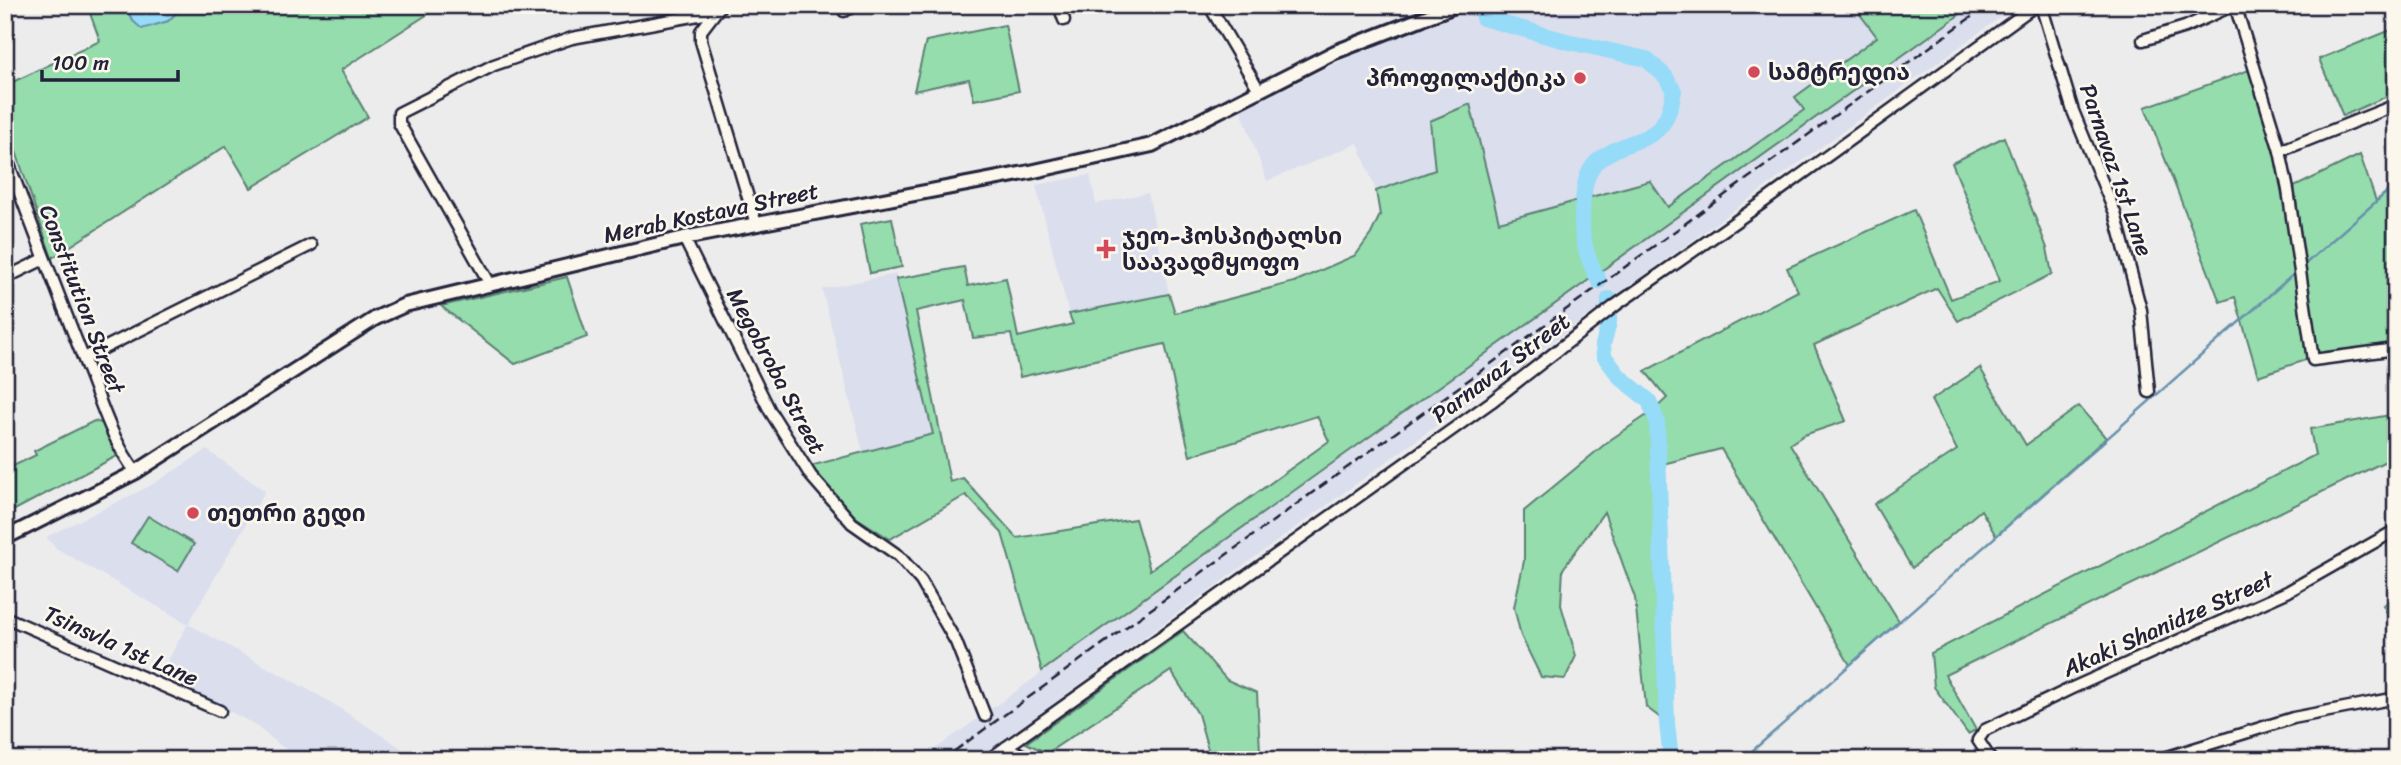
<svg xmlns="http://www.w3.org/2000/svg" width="2401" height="765" font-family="Sriracha,'Noto Sans Georgian',sans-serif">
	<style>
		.built { fill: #dadeed }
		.green { fill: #95ddac; stroke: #5c8074; stroke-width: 2; fill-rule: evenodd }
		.water { fill: #96dbf8; stroke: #6891ac; stroke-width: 2 }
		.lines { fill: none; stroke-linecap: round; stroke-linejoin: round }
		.stream { stroke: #6891ac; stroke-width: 2.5 }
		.river { stroke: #96dbf8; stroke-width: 16 }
		.minor-casing { stroke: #22223b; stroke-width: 15 }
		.major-casing { stroke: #22223b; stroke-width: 18 }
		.minor { stroke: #fbf7ec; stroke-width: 10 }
		.major { stroke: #fbf7ec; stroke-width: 12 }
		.rail { stroke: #22223b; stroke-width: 2.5; stroke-dasharray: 10 5; stroke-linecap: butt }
		.poi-dot { fill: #d1495b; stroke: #fbf7ec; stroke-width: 2.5 }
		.labels { text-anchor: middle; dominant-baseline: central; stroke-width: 5; stroke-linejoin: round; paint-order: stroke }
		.poi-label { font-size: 23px; font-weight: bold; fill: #22223b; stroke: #fbf7ec; text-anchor: start }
		.street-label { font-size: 23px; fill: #22223b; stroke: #fbf7ec }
	</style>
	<rect width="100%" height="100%" fill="#ececec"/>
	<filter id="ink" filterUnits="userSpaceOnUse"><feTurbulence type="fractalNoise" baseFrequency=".0143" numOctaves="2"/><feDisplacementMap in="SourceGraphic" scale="14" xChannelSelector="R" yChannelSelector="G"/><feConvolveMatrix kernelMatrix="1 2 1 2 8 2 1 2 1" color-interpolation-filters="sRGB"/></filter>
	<g filter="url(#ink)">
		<!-- built -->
		<g class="built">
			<path d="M1491,5H1853L1878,36L1795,96L1805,110L1668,207L1650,181L1499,222L1470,105L1430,122L1435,170L1376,191L1358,143L1267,181L1241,110L1351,56L1426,26Z"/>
			<path d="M1973,5H2017L975,760H920Z"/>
			<path d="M1090,175L1096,204L1148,193L1169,294L1069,314L1036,185Z"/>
			<path d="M896,274L933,434L863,452L822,289Z"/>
			<path d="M207,450L265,491L188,624L325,699L420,760H295L297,758L252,723L160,675L188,624L56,548L46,537L150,486Z"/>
		</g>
		<!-- green -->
		<g class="green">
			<path d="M87,5H124L142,28L168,21L176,13L189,5H442L341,70L368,117L251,188L226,146L52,258L5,119V61L13,82L100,41Z"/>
			<path d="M1853,5H1973L1042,671L1002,533L966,495L890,539L854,516L810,466L933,434L896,279L964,267L968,286L1006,278L1018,337L1073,324L1069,314L1169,294L1175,313L1294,282L1356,255L1371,234L1380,215L1376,191L1435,170L1430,121L1470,104L1499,222L1650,181L1668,207L1804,110L1795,97L1877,37ZM965,300L973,338L1011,334L1020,377L1165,344L1190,456L1317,416L1329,441L1150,570L1135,519L1017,538L963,478L950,482L916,311Z"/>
			<path d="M1005,25L1019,91L974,100L969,79L914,91L926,41Z"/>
			<path d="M2396,28V92L2343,116L2319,59Z"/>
			<path d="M2249,70L2276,154L2285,192L2308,359L2258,376L2235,297L2220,302L2145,107Z"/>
			<path d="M2004,137L2047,248L2052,274L1958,321L1937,288L1814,345L1846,421L1804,435L1790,444L1899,621L1850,665L1721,449L1659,465L1667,723L1646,707L1635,598L1604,512L1563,569L1561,605L1576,656L1565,679L1541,677L1521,636L1514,607L1524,561V511L1610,440L1653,411L1667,398L1645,371L1798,291L1787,268L1914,210L1951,299L2000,281L1952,163Z"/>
			<path d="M2360,155L2376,201L2396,184V341L2318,357L2294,187Z"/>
			<path d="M892,218L902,267L870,273L860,224Z"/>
			<path d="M567,277L587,337L515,364L441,306Z"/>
			<path d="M1980,368L2026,445L2079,406L2106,438L1996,536L1981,510L1912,568L1874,504L1957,450L1931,400Z"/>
			<path d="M2396,414V456L1945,675L1976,730L1968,734L1934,687L1931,653L2315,455L2310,429Z"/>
			<path d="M94,421L105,424L117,456L5,515V470L36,455L34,451Z"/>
			<path d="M148,516L194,544L178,571L131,543Z"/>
			<path d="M2396,598V631L2383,605Z"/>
			<path d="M1183,631L1227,680L1257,693L1260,751L1232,760H1211L1198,714L1171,671L1047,753L1026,743Z"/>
		</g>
		<!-- water -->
		<path class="water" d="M124,5H189L176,13L168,21L142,29L133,21Z"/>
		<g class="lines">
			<!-- stream -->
			<g class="stream">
				<path d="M2304,265L2396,184"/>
				<path d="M1742,760L2296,272"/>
			</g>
			<!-- river -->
			<g class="river">
				<path d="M1483,18L1566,41L1646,59L1665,76L1674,91C1664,150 1637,131 1600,159C1590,166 1585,180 1584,192C1579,228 1582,249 1599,281"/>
				<path d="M1609,299V322L1603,345L1604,356L1620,377L1649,401L1657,421L1667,723L1671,760"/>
			</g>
			<defs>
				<g id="minor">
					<path d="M721,5L701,31V41L756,224"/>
					<path d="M841,5L844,11L857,5"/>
					<path d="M1059,5L1064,20"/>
					<path d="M1209,5L1259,90"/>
					<path d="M2041,5L2073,111L2115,213L2141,310L2149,392"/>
					<path d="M2235,5L2280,151L2288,190L2313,360L2396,349"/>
					<path d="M2143,40L2185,27L2234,5"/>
					<path d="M2280,151L2396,105"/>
					<path d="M5,154C31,223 57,292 84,360C100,398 111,440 136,472"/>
					<path d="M684,238L770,411L811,476L852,523L899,556L921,581L956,642L985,716"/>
					<path d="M5,278L44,259"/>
					<path d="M490,284L399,123V113L494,65L572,38L715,12"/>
					<path d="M84,358L311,245"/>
					<path d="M5,617L220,711"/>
					<path d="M1006,747L1030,759L1043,760"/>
					<path d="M988,760L1491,402L1616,305L1765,201L2036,5"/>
					<path d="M1991,760L1978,740L1985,730L2070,689L2287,592L2396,530"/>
					<path d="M2158,760L2293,718L2396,698"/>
				</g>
				<path id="major" d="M5,538L136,472L376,318L405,305L684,238L1030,172L1152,145L1335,52L1457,5"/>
			</defs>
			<!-- minor casing -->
			<use href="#minor" class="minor-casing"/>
			<!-- major casing -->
			<use href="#major" class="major-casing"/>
			<!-- minor -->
			<use href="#minor" class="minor"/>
			<!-- major -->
			<use href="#major" class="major"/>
			<!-- rail -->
			<path class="rail" d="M942,760L1988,5"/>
		</g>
	</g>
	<!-- markers -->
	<g class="poi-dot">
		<circle cx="1754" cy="72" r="7"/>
		<circle cx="1580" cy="78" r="7"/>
		<path d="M1102.5 238.5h7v7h7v7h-7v7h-7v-7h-7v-7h7z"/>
		<circle cx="193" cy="513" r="7"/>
	</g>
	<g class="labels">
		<!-- poi labels -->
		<g class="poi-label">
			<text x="1768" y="72">სამტრედია</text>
			<text x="1566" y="78" text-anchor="end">პროფილაქტიკა</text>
			<text x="1122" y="236">ჯეო-ჰოსპიტალსი<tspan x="1122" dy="26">საავადმყოფო</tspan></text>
			<text x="207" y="513">თეთრი გედი</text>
		</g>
		<!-- street labels -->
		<g class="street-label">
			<text transform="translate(2116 170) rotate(71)">Parnavaz 1st Lane</text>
			<text transform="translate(711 213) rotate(-12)">Merab Kostava Street</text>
			<text transform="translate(82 299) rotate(69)">Constitution Street</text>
			<text transform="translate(1501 368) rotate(-37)">Parnavaz Street</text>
			<text transform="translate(776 371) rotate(62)">Megobroba Street</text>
			<text transform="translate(2168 624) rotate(-24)">Akaki Shanidze Street</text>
			<text transform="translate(121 646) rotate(24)">Tsinsvla 1st Lane</text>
		</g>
	</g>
	<!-- margin -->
	<rect width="2401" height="765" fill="none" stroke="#fbf7ec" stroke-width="28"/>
	<rect x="14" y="14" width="2373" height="737" fill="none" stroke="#22223b" stroke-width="2.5" filter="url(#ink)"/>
	<!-- scale -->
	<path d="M42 70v10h136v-10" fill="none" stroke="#22223b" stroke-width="3.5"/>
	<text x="52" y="70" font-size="21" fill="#22223b" stroke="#fbf7ec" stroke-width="5" paint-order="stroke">100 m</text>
</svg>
